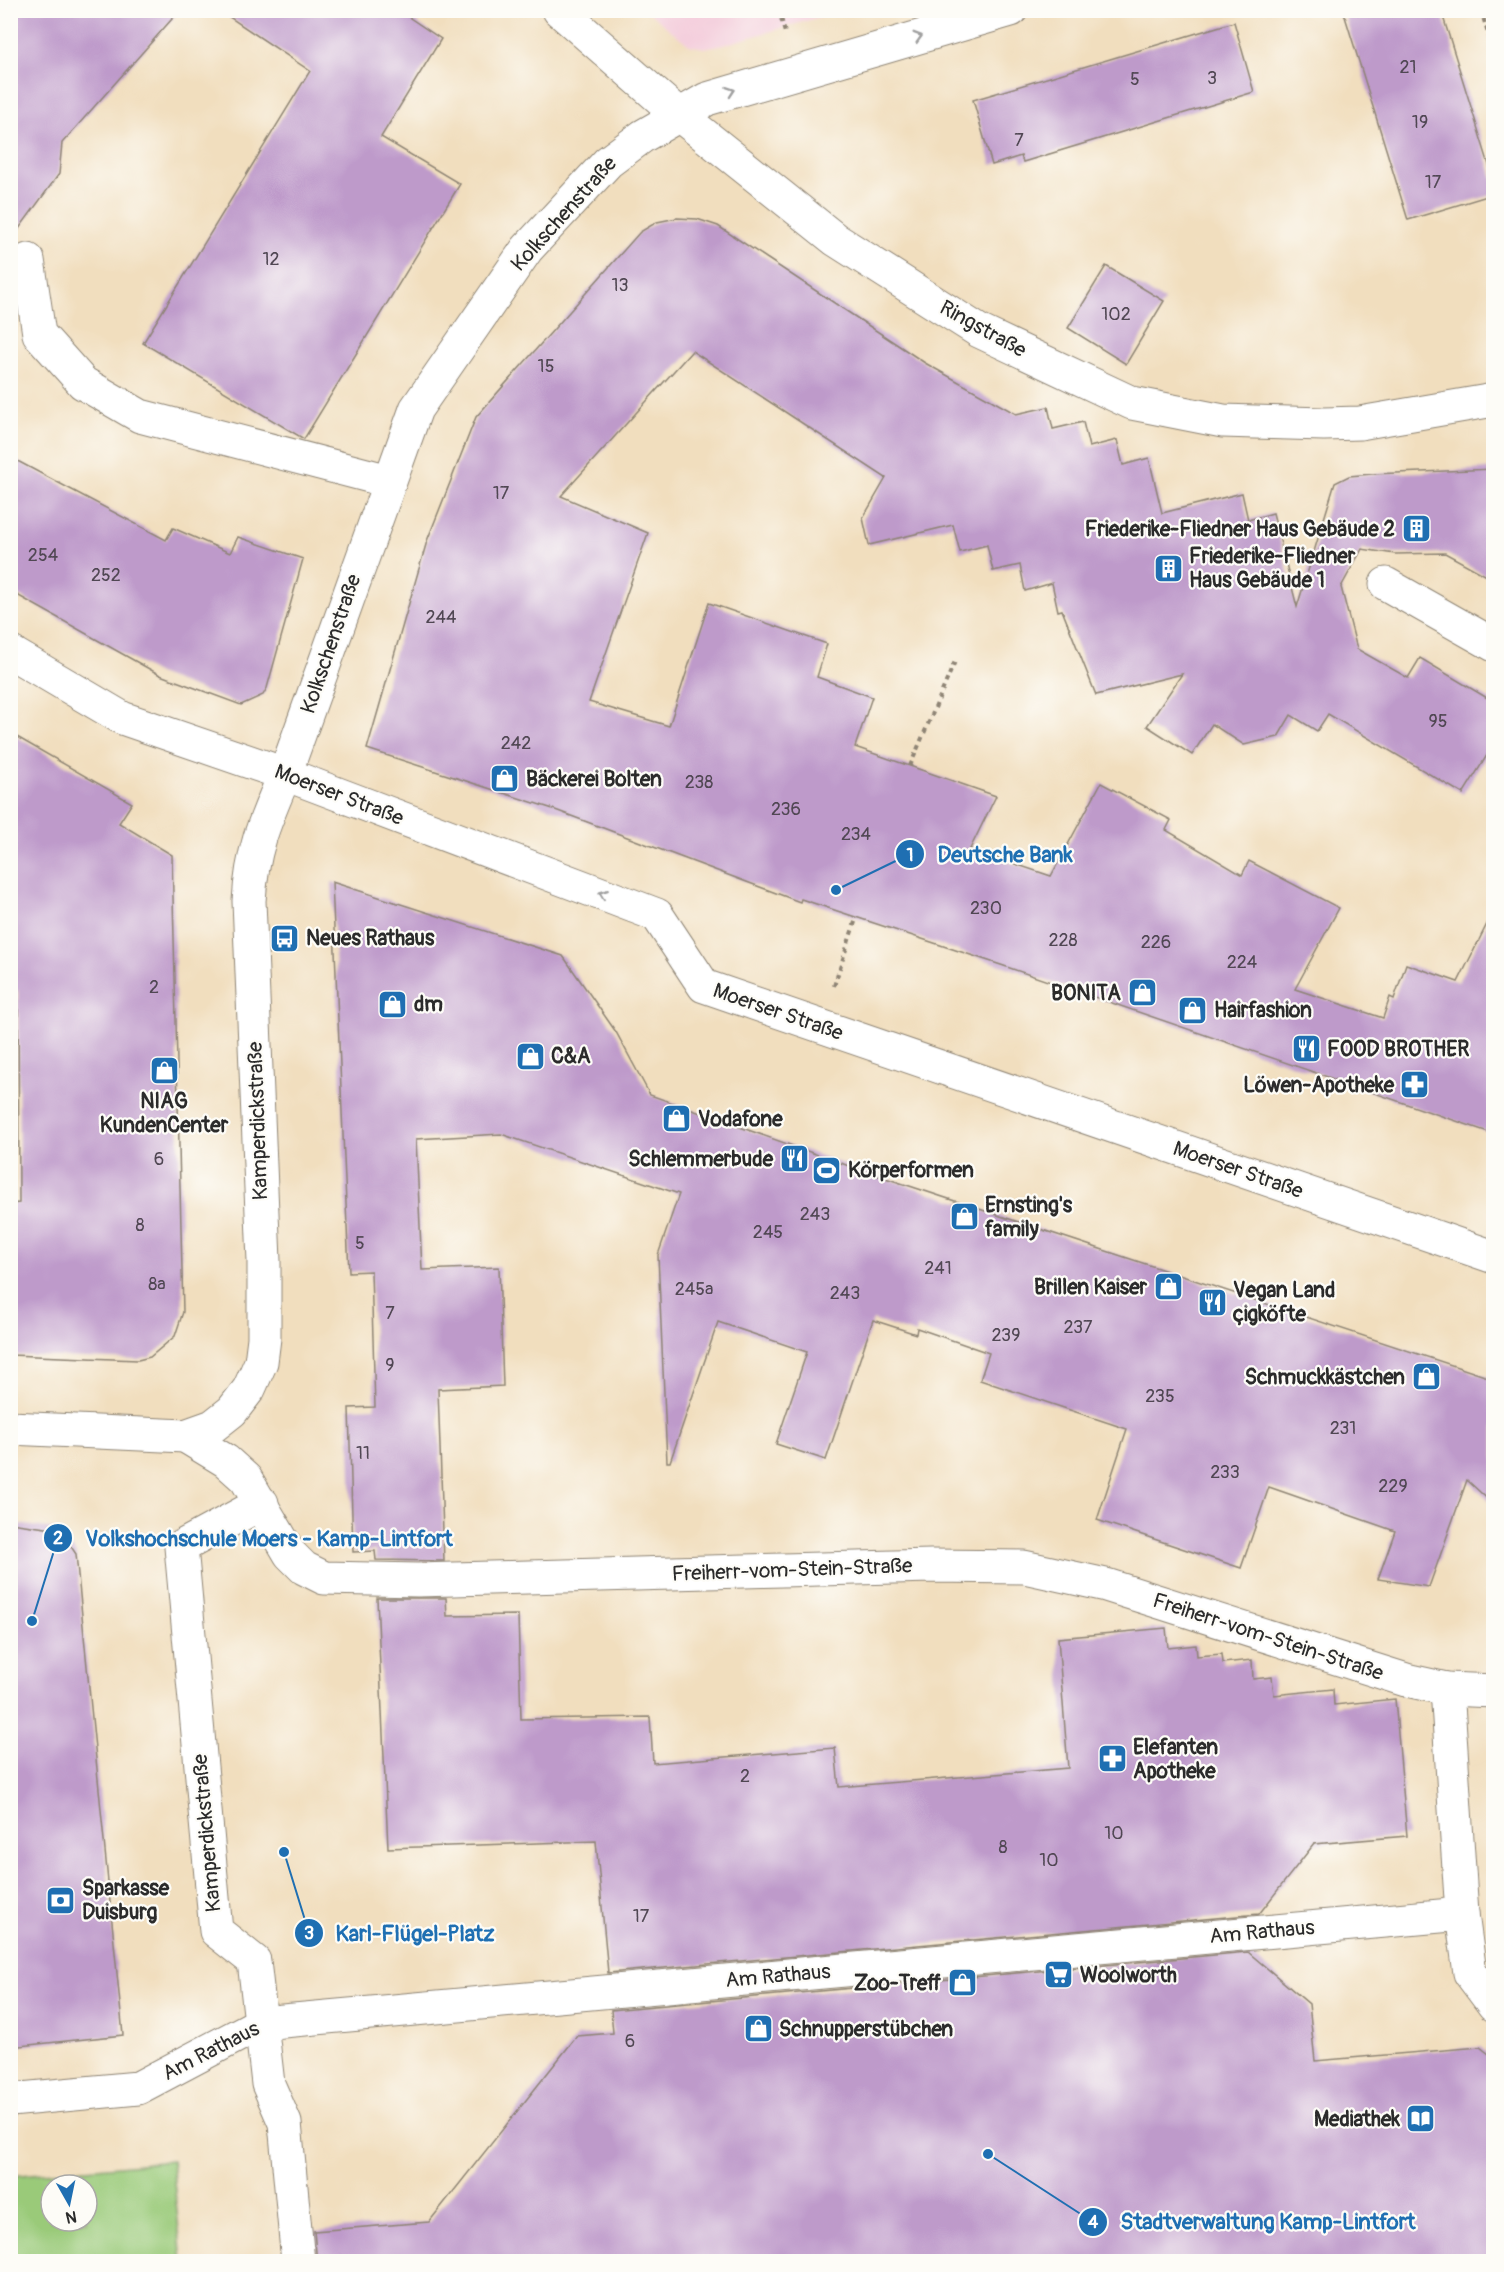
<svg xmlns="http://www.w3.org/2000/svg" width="1504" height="2272" font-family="Pangolin,sans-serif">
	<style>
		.built { fill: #f4cfdd }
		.green { fill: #9aca79; stroke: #627a52; stroke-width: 1.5; fill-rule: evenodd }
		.building { fill: #be9aca }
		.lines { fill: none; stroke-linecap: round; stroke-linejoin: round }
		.minor-casing { stroke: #8e8474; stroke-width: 35 }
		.path { stroke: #8e8474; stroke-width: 4; stroke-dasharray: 4.5 4.5; stroke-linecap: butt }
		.minor { stroke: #fff; stroke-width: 33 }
		.oneway { stroke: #a0a0a0 }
		.labels { text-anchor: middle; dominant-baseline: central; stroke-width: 4.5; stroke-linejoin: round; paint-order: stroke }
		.number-label { font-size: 18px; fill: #504753 }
		.street-label { font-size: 21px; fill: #2b2b2b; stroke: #fdfcf7 }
		.poi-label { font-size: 21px; font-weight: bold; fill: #2b2b2b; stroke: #fdfcf7; text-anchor: start }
		.leader { fill: none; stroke: #1f6fb2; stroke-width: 2 }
		.callout-dot { fill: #1f6fb2; stroke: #fdfcf7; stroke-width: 2 }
		.mark-label { font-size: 18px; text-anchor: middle; font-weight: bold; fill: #fff }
		.callout-label { font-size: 22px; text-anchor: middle; font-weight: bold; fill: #1f6fb2; stroke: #fdfcf7; stroke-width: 4.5; stroke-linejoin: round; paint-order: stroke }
	</style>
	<rect width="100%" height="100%" fill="#fdfcf7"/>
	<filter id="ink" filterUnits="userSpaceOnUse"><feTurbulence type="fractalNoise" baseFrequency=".0167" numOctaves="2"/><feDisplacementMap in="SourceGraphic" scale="12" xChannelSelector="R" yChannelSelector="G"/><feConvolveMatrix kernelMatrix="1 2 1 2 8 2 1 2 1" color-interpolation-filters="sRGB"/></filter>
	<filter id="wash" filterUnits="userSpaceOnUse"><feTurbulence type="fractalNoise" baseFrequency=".008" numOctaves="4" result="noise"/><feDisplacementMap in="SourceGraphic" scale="24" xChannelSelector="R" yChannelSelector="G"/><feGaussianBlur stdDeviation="1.35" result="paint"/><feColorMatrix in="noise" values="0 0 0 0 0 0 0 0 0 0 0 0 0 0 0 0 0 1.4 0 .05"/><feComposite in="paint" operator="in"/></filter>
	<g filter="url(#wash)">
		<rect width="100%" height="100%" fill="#f1debe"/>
		<!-- built -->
		<path class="built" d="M647,11H841L730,43L704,48L689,45Z"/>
		<!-- green -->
		<path class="green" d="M172,2161L182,2261H11V2176ZM51,2185H87V2221H51Z"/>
		<g id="blocks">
			<!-- building -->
			<g class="building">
				<path d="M10,10H180L62,143L59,174L10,241Z"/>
				<path d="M219,10H398L441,39L381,137L460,184L304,439L143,343L310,71Z"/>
				<path d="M1343,10H1441L1494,181V194L1408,220Z"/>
				<path d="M1234,22L1254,92L1023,162L1021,156L992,165L973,100Z"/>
				<path d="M677,218L697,219L718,226L925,363L1016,414L1048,407L1053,429L1083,422L1089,447L1117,440L1123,465L1149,458L1162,513L1242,493L1248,520L1273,513L1297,607L1335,483L1349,476L1372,474L1494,469V580L1445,553L1395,554L1362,549L1341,587L1357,649L1408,678L1420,658L1494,702V744L1463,794L1328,714L1317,731L1291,715L1278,737L1244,745L1212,724L1192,755L1147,726L1182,674L1096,695L1062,610L1058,611L1052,583L1025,591L1020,565L993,571L987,545L960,552L953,525L869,545L863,518L886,478L692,351L561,496L648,533L589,702L669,726L709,603L827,644L817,677L872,697L855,747L996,796L970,849L1051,876L1101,783L1171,820L1166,830L1242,875L1249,861L1339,908L1295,989L1383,1018L1390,997L1394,999L1406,964L1458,982L1494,910V1134L1004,966L801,899L800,902L550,808L367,749L427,541L476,417L640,232L657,222Z"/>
				<path d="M1106,266L1164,301L1126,364L1068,328Z"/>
				<path d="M10,457L166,540L173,528L230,553L238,537L303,559L267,688L263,695L241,705L160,675L10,591Z"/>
				<path d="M10,733L132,803L119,823L172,855L183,1312L175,1336L150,1357L138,1360L10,1355V1204L19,1203L18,989L10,1002Z"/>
				<path d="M332,882L563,956L616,1032L650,1095L849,1166L1494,1379V1505L1467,1480L1429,1587L1378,1579L1395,1531L1269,1487L1241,1568L1097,1520L1127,1429L980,1380L989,1353L917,1328L916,1334L873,1320L826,1460L776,1444L807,1352L718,1322L670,1462H667L658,1255L679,1194L501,1134L416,1139L422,1270L499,1267L503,1386L438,1389L444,1561L376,1560L375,1551L353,1552L349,1408L375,1407L371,1271L349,1272Z"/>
				<path d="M10,1523L60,1530L76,1554L123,2035L10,2047Z"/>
				<path d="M377,1598H446L447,1616L518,1615L521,1719L650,1717L653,1763L835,1748L839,1787L1068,1768L1058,1638L1166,1628L1168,1648L1196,1645L1197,1656L1222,1654L1223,1663L1252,1660L1253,1679L1272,1677L1274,1695L1333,1689L1334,1705L1395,1699L1407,1836L1314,1844L1259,1914L608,1973L596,1841L388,1848Z"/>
				<path d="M1248,1952L1309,2004L1315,2061L1480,2047L1494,2058V2262H317L314,2231L429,2222L577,2036L613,2033L611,2010Z"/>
			</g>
		</g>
	</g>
	<g filter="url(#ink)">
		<use href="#blocks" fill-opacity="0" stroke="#8e8474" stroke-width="1.5"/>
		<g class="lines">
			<defs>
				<g id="minor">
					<path d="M559,10L678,114L836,240L979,331L1132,403L1223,421L1324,424L1360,423L1494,400"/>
					<path d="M28,260L39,334L83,383L140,416L389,481"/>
					<path d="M1386,584L1494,645"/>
					<path d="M10,652L122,718L285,774L657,915L704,986L1494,1257"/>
					<path d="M10,1428L185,1436L213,1426L232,1411L249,1389L261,1362L264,1338V1261L249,901C252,849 265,821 285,774L416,409L527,249L608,162L643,136L707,99L1011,10"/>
					<path d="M185,1436L226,1461L246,1479L290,1554L304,1568L324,1578L418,1580L931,1566L1024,1567L1106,1585L1406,1680L1447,1689L1494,1691"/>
					<path d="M262,1503L181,1547L216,1931L254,1961L268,2084L285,2123L298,2262"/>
					<path d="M1447,1689L1462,1914"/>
					<path d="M10,2100L138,2088L261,2023L1462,1914L1470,1973L1494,2005"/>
				</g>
			</defs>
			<!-- minor casing -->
			<use href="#minor" class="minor-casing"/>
			<!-- path -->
			<g class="path">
				<path d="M779,10L785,33"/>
				<path d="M1481,10L1494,54"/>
				<path d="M910,766L956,659"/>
				<path d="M834,986L856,919"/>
			</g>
			<!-- minor -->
			<use href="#minor" class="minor"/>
		</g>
		<!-- one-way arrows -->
		<defs><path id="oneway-chevron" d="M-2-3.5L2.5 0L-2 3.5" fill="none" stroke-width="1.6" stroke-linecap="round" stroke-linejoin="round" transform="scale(1.5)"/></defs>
		<g class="oneway">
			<use href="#oneway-chevron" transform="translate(918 37) rotate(-16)"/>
			<use href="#oneway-chevron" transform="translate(731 91) rotate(-19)"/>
			<use href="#oneway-chevron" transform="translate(603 894) rotate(-159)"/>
		</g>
	</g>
	<!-- icons -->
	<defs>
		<symbol id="building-square" viewBox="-11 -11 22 22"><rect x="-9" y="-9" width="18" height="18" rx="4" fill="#1f6fb2" stroke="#fdfcf7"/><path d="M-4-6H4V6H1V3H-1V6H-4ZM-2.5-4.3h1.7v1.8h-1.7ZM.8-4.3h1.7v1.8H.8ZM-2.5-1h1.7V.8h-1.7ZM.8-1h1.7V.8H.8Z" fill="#fff"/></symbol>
		<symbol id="shop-square" viewBox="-11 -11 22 22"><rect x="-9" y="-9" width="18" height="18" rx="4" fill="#1f6fb2" stroke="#fdfcf7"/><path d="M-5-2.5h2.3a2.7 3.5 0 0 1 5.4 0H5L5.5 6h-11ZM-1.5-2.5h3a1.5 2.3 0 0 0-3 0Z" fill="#fff"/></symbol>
		<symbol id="bus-square" viewBox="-11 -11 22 22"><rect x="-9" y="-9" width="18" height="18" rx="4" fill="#1f6fb2" stroke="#fdfcf7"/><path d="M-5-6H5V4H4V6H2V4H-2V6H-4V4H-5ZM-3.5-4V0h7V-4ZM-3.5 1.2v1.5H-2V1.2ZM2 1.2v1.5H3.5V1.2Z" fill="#fff"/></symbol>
		<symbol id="restaurant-square" viewBox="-11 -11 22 22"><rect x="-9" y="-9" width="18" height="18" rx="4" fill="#1f6fb2" stroke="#fdfcf7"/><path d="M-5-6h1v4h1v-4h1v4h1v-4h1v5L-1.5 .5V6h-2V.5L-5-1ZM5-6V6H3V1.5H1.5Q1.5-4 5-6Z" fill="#fff"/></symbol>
		<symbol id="pharmacy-square" viewBox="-11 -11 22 22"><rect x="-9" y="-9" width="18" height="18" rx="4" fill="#1f6fb2" stroke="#fdfcf7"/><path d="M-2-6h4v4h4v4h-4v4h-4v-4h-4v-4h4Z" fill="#fff"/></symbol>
		<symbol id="stadium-square" viewBox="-11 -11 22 22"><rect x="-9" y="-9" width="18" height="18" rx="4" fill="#1f6fb2" stroke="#fdfcf7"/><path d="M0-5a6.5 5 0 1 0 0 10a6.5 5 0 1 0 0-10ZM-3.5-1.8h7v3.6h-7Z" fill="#fff"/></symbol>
		<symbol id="bank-square" viewBox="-11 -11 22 22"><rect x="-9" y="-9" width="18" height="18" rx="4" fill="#1f6fb2" stroke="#fdfcf7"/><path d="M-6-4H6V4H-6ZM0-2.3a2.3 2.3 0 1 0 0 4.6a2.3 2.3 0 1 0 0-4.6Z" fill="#fff"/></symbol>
		<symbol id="supermarket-square" viewBox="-11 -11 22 22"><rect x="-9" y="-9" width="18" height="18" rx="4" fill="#1f6fb2" stroke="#fdfcf7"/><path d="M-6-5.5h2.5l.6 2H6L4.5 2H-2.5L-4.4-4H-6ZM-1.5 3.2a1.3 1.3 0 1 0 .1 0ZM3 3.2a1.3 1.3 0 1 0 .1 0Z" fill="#fff"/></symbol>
		<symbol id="library-square" viewBox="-11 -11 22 22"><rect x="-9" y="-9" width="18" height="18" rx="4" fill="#1f6fb2" stroke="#fdfcf7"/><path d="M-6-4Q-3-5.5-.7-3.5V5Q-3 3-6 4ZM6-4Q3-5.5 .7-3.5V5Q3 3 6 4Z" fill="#fff"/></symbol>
	</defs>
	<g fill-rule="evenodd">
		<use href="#building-square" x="1400" y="512" width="33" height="33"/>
		<use href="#building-square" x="1152" y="552" width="33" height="33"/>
		<use href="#shop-square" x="488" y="762" width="33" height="33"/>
		<use href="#bus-square" x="268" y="922" width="33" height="33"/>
		<use href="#shop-square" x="1126" y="976" width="33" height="33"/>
		<use href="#shop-square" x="376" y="988" width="33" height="33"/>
		<use href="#shop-square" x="1176" y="994" width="33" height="33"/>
		<use href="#restaurant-square" x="1290" y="1032" width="33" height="33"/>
		<use href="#shop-square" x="514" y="1040" width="33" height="33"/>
		<use href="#shop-square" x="148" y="1054" width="33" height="33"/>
		<use href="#pharmacy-square" x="1398" y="1068" width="33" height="33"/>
		<use href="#shop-square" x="660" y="1102" width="33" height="33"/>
		<use href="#restaurant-square" x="778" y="1142" width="33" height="33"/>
		<use href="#stadium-square" x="810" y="1154" width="33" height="33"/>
		<use href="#shop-square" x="948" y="1200" width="33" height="33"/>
		<use href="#shop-square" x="1152" y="1270" width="33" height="33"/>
		<use href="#restaurant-square" x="1196" y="1286" width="33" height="33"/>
		<use href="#shop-square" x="1410" y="1360" width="33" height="33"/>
		<use href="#pharmacy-square" x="1096" y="1742" width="33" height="33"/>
		<use href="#bank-square" x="44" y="1884" width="33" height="33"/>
		<use href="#supermarket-square" x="1042" y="1958" width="33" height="33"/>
		<use href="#shop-square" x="946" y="1966" width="33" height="33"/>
		<use href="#shop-square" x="742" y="2012" width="33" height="33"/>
		<use href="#library-square" x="1404" y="2102" width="33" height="33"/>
	</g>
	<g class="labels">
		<!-- number labels -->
		<g class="number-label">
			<text x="1408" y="67">21</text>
			<text x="1212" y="78">3</text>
			<text x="1135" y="79">5</text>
			<text x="1420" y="122">19</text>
			<text x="1019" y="140">7</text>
			<text x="1433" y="182">17</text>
			<text x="271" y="259">12</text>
			<text x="620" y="285">13</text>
			<text x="1116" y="314">102</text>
			<text x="546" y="366">15</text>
			<text x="501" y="493">17</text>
			<text x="43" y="555">254</text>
			<text x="106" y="575">252</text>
			<text x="441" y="617">244</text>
			<text x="1438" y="721">95</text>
			<text x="516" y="743">242</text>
			<text x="699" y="782">238</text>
			<text x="786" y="809">236</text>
			<text x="856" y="834">234</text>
			<text x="986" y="908">230</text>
			<text x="1063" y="940">228</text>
			<text x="1156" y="942">226</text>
			<text x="1242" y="962">224</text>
			<text x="154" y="987">2</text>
			<text x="159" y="1159">6</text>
			<text x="815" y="1214">243</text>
			<text x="140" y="1225">8</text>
			<text x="768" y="1232">245</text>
			<text x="360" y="1243">5</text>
			<text x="938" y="1268">241</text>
			<text x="157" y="1284">8a</text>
			<text x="694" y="1289">245a</text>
			<text x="845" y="1293">243</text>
			<text x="390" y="1313">7</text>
			<text x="1078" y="1327">237</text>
			<text x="1006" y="1335">239</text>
			<text x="390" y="1365">9</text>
			<text x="1160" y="1396">235</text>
			<text x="1343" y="1428">231</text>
			<text x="363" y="1453">11</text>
			<text x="1225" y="1472">233</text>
			<text x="1393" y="1486">229</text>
			<text x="745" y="1776">2</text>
			<text x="1114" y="1833">10</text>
			<text x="1003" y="1847">8</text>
			<text x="1049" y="1860">10</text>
			<text x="641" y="1916">17</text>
			<text x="630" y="2041">6</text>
		</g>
		<!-- street labels -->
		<g class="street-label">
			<text transform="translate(564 214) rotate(-48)">Kolkschenstraße</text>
			<text transform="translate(983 329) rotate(29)">Ringstraße</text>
			<text transform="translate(331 644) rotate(-71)">Kolkschenstraße</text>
			<text transform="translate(339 795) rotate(21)">Moerser Straße</text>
			<text transform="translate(778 1012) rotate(19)">Moerser Straße</text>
			<text transform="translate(258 1121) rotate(-92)">Kamperdickstraße</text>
			<text transform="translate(1238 1170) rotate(19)">Moerser Straße</text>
			<text transform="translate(792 1570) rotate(-2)">Freiherr-vom-Stein-Straße</text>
			<text transform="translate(1268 1637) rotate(18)">Freiherr-vom-Stein-Straße</text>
			<text transform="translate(207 1833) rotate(-95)">Kamperdickstraße</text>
			<text transform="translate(1262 1932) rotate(-5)">Am Rathaus</text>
			<text transform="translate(778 1976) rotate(-5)">Am Rathaus</text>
			<text transform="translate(211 2051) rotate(-27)">Am Rathaus</text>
		</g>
		<!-- poi labels -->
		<g class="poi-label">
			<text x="1395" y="529" text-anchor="end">Friederike-Fliedner Haus Gebäude 2</text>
			<text x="1189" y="556">Friederike-Fliedner<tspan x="1189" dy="24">Haus Gebäude 1</tspan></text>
			<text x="526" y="779">Bäckerei Bolten</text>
			<text x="306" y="938">Neues Rathaus</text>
			<text x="1121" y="993" text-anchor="end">BONITA</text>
			<text x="414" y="1004">dm</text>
			<text x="1214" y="1010">Hairfashion</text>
			<text x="1327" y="1049">FOOD BROTHER</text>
			<text x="551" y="1056">C&amp;A</text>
			<text x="1394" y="1085" text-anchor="end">Löwen-Apotheke</text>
			<text x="164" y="1101" text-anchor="middle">NIAG<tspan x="164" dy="24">KundenCenter</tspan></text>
			<text x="698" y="1119">Vodafone</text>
			<text x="773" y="1159" text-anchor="end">Schlemmerbude</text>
			<text x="848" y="1170">Körperformen</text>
			<text x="985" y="1205">Ernsting's<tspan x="985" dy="24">family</tspan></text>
			<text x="1147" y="1287" text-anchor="end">Brillen Kaiser</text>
			<text x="1233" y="1290">Vegan Land<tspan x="1233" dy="24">çigköfte</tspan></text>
			<text x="1405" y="1377" text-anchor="end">Schmuckkästchen</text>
			<text x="1133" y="1747">Elefanten<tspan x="1133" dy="24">Apotheke</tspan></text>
			<text x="82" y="1888">Sparkasse<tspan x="82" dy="24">Duisburg</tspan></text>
			<text x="1080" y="1975">Woolworth</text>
			<text x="941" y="1983" text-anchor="end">Zoo-Treff</text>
			<text x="779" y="2029">Schnupperstübchen</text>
			<text x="1400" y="2119" text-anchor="end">Mediathek</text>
		</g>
	</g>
	<!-- callouts -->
	<path class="leader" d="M836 890L910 854M32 1621L58 1538M284 1852L309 1933M988 2154L1093 2222"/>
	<g class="callout-dot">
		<circle cx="836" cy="890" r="6"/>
		<circle cx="32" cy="1621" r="6"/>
		<circle cx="284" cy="1852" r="6"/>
		<circle cx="988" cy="2154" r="6"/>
		<circle cx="910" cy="854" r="15"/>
		<circle cx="58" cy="1538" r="15"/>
		<circle cx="309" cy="1933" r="15"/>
		<circle cx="1093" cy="2222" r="15"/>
	</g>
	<g class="mark-label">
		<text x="910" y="861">1</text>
		<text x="58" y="1544">2</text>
		<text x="309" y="1939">3</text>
		<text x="1093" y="2228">4</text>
	</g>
	<g class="callout-label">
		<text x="1005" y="862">Deutsche Bank</text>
		<text x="269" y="1546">Volkshochschule Moers - Kamp-Lintfort</text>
		<text x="415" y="1941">Karl-Flügel-Platz</text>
		<text x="1268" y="2229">Stadtverwaltung Kamp-Lintfort</text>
	</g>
	<!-- margin -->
	<rect width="1504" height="2272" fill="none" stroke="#fdfcf7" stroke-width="36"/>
	<!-- north arrow -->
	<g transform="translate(69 2203) rotate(171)"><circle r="28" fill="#fdfcf7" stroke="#a9a8a5" stroke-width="1.5"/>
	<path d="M0-4.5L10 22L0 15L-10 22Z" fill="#1f6fb2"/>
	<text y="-9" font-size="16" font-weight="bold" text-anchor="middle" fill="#2b2b2b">N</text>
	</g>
</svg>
